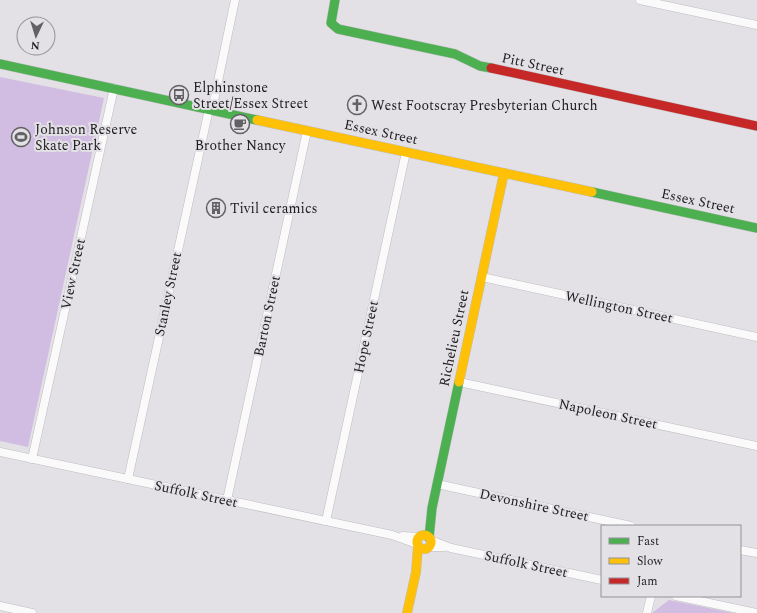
<svg xmlns="http://www.w3.org/2000/svg" width="757" height="613" font-family="Spectral,serif">
	<style>
		.green { fill: #d1bde1 }
		.lines { fill: none; stroke-linecap: round; stroke-linejoin: round }
		.street-casing { stroke: #bebdc0; stroke-width: 9 }
		.fast-casing { stroke: #bebdc0; stroke-width: 10 }
		.slow-casing { stroke: #bebdc0; stroke-width: 10 }
		.jam-casing { stroke: #bebdc0; stroke-width: 10 }
		.street { stroke: #fbfafb; stroke-width: 8 }
		.fast { stroke: #4caf50; stroke-width: 9 }
		.slow { stroke: #ffc107; stroke-width: 9 }
		.jam { stroke: #c62828; stroke-width: 9 }
		.labels { text-anchor: middle; dominant-baseline: central; stroke-width: 4; stroke-linejoin: round; paint-order: stroke }
		.street-label { font-size: 14px; fill: #1d1c1e; stroke: #e3e0e6 }
		.poi-label { font-size: 14px; fill: #1d1c1e; stroke: #e3e0e6; text-anchor: start }
	</style>
	<rect width="100%" height="100%" fill="#e3e1e5"/>
	<!-- green -->
	<g class="green">
		<path d="M0,77L104,98L28,447L0,441Z"/>
		<path d="M669,600L733,613H652Z"/>
	</g>
	<g class="lines">
		<defs>
			<g id="street">
				<path d="M640,0L757,25"/>
				<path d="M212,110L235,0"/>
				<path d="M482,277L757,337"/>
				<path d="M459,382L757,446"/>
				<path d="M0,452L392,535L417,544"/>
				<path d="M32,459L114,88"/>
				<path d="M128,479L209,109"/>
				<path d="M437,484L631,526"/>
				<path d="M227,500L307,131"/>
				<path d="M326,521L406,152"/>
				<path d="M403,536L418,537"/>
				<path d="M430,540L451,548L602,580"/>
				<path d="M429,547H444"/>
				<path d="M740,550L757,553"/>
				<path d="M676,596L757,613"/>
				<path d="M0,606L32,613"/>
				<path d="M647,613L651,596"/>
			</g>
			<g id="fast">
				<path d="M335,0L331,23L338,29L455,54L480,66L491,68"/>
				<path d="M0,64L257,120"/>
				<path d="M592,192L757,228"/>
				<path d="M429,538L432,508L459,382"/>
			</g>
			<g id="slow">
				<path d="M257,120L592,192"/>
				<path d="M459,382L504,173"/>
				<circle cx="424" cy="542" r="7"/>
				<path d="M407,613L416,572L418,546"/>
			</g>
			<path id="jam" d="M491,68L757,126"/>
		</defs>
		<!-- street casing -->
		<use href="#street" class="street-casing"/>
		<!-- fast casing -->
		<use href="#fast" class="fast-casing"/>
		<!-- slow casing -->
		<use href="#slow" class="slow-casing"/>
		<!-- jam casing -->
		<use href="#jam" class="jam-casing"/>
		<!-- street -->
		<use href="#street" class="street"/>
		<!-- fast -->
		<use href="#fast" class="fast"/>
		<!-- slow -->
		<use href="#slow" class="slow"/>
		<!-- jam -->
		<use href="#jam" class="jam"/>
	</g>
	<!-- icons -->
	<defs>
		<symbol id="bus-ring" viewBox="-11 -11 22 22"><circle r="9.5" fill="#e3e0e6" stroke="#626164" stroke-width="1.5"/><path d="M-5-6H5V4H4V6H2V4H-2V6H-4V4H-5ZM-3.5-4V0h7V-4ZM-3.5 1.2v1.5H-2V1.2ZM2 1.2v1.5H3.5V1.2Z" fill="#626164"/></symbol>
		<symbol id="church-ring" viewBox="-11 -11 22 22"><circle r="9.5" fill="#e3e0e6" stroke="#626164" stroke-width="1.5"/><path d="M-1.2-6h2.4v3.5h3.3v2.4h-3.3V6h-2.4V-.1h-3.3v-2.4h3.3Z" fill="#626164"/></symbol>
		<symbol id="cafe-ring" viewBox="-11 -11 22 22"><circle r="9.5" fill="#e3e0e6" stroke="#626164" stroke-width="1.5"/><path d="M-5.5-4.5H6V0H3Q3 3.5 0 3.5H-2.5Q-5.5 3.5-5.5 0ZM3-3.2v2h1.7v-2ZM-6 4.5H4V6H-6Z" fill="#626164"/></symbol>
		<symbol id="stadium-ring" viewBox="-11 -11 22 22"><circle r="9.5" fill="#e3e0e6" stroke="#626164" stroke-width="1.5"/><path d="M0-5a6.5 5 0 1 0 0 10a6.5 5 0 1 0 0-10ZM-3.5-1.8h7v3.6h-7Z" fill="#626164"/></symbol>
		<symbol id="building-ring" viewBox="-11 -11 22 22"><circle r="9.5" fill="#e3e0e6" stroke="#626164" stroke-width="1.5"/><path d="M-4-6H4V6H1V3H-1V6H-4ZM-2.5-4.3h1.7v1.8h-1.7ZM.8-4.3h1.7v1.8H.8ZM-2.5-1h1.7V.8h-1.7ZM.8-1h1.7V.8H.8Z" fill="#626164"/></symbol>
	</defs>
	<g fill-rule="evenodd">
		<use href="#bus-ring" x="168" y="84" width="22" height="22"/>
		<use href="#church-ring" x="346" y="94" width="22" height="22"/>
		<use href="#cafe-ring" x="229" y="113" width="22" height="22"/>
		<use href="#stadium-ring" x="10" y="126" width="22" height="22"/>
		<use href="#building-ring" x="205" y="197" width="22" height="22"/>
	</g>
	<g class="labels">
		<!-- street labels -->
		<g class="street-label">
			<text transform="translate(533 64) rotate(12)">Pitt Street</text>
			<text transform="translate(381 132) rotate(12)">Essex Street</text>
			<text transform="translate(698 201) rotate(12)">Essex Street</text>
			<text transform="translate(73 274) rotate(-78)">View Street</text>
			<text transform="translate(168 294) rotate(-78)">Stanley Street</text>
			<text transform="translate(619 307) rotate(12)">Wellington Street</text>
			<text transform="translate(267 316) rotate(-78)">Barton Street</text>
			<text transform="translate(366 337) rotate(-78)">Hope Street</text>
			<text transform="translate(454 338) rotate(-78)">Richelieu Street</text>
			<text transform="translate(608 414) rotate(12)">Napoleon Street</text>
			<text transform="translate(196 494) rotate(12)">Suffolk Street</text>
			<text transform="translate(534 505) rotate(12)">Devonshire Street</text>
			<text transform="translate(526 564) rotate(12)">Suffolk Street</text>
		</g>
		<!-- poi labels -->
		<g class="poi-label">
			<text x="193" y="87">Elphinstone<tspan x="193" dy="16">Street/Essex Street</tspan></text>
			<text x="371" y="105">West Footscray Presbyterian Church</text>
			<text x="35" y="129">Johnson Reserve<tspan x="35" dy="16">Skate Park</tspan></text>
			<text x="240" y="145" text-anchor="middle">Brother Nancy</text>
			<text x="230" y="208">Tivil ceramics</text>
		</g>
	</g>
	<!-- legend -->
	<rect x="601" y="525" width="140" height="72" fill="#e3e0e6" stroke="#949296"/>
	<rect x="609" y="538" width="20" height="6" fill="#4caf50" stroke="#949296"/>
	<text x="637" y="545" font-size="12" fill="#1d1c1e">Fast</text>
	<rect x="609" y="558" width="20" height="6" fill="#ffc107" stroke="#949296"/>
	<text x="637" y="565" font-size="12" fill="#1d1c1e">Slow</text>
	<rect x="609" y="578" width="20" height="6" fill="#c62828" stroke="#949296"/>
	<text x="637" y="585" font-size="12" fill="#1d1c1e">Jam</text>
	<!-- north arrow -->
	<g transform="translate(36 36) rotate(184)"><circle r="19" fill="#e3e0e6" stroke="#949296"/>
	<path d="M0-3L7 15L0 10L-7 15Z" fill="#626164"/>
	<text y="-6" font-size="11" font-weight="bold" text-anchor="middle" fill="#1d1c1e">N</text>
	</g>
</svg>
